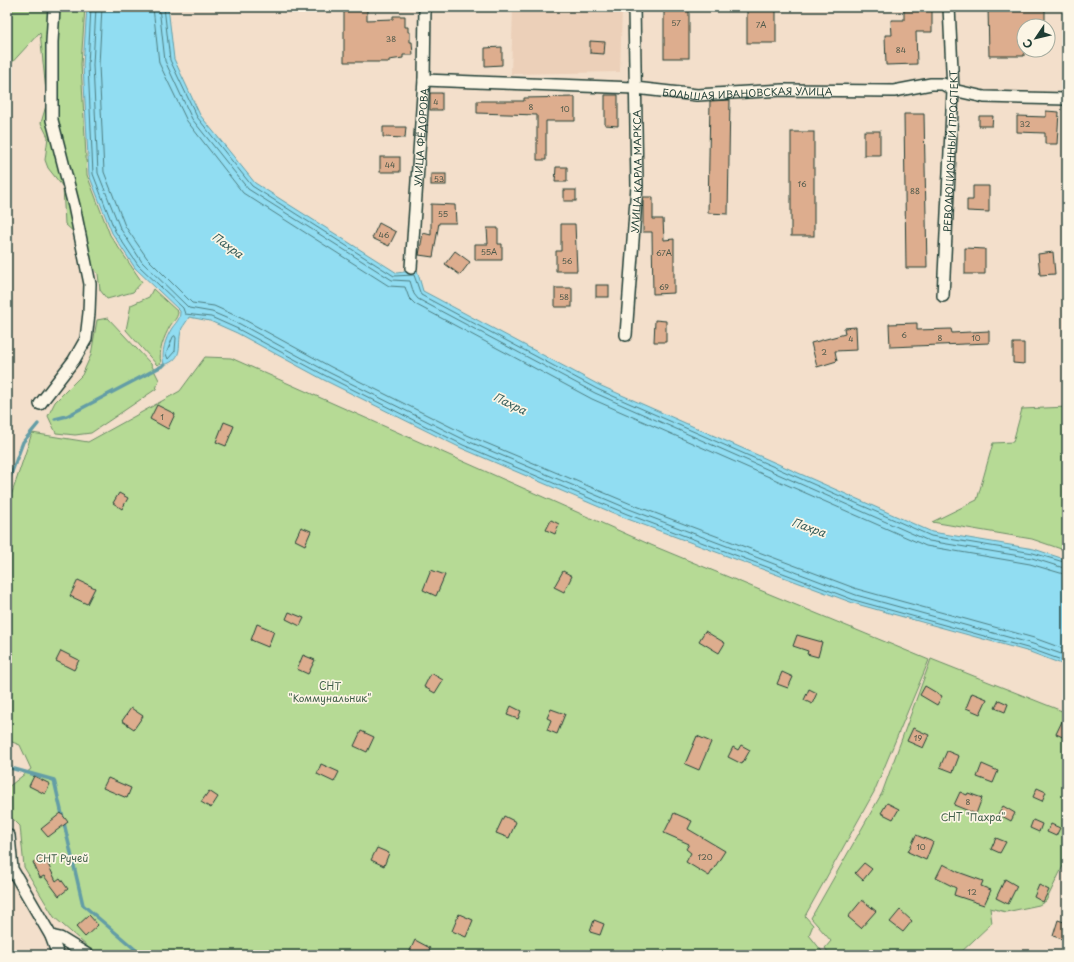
<svg xmlns="http://www.w3.org/2000/svg" width="1074" height="962" font-family="'Playpen Sans',sans-serif">
	<style>
		.built { fill: #ecd0b9 }
		.green { fill: #b6da95; stroke: #6a8c64 }
		.water { fill: #91ddf2; stroke: #639da6 }
		.lines { fill: none; stroke-linecap: round; stroke-linejoin: round }
		.shore { stroke: #4d7d80; stroke-width: 1 }
		.stream { stroke: #639da6; stroke-width: 3.5 }
		.building { fill: #ddad8e; stroke: #1f3d34 }
		.minor-casing { stroke: #1f3d34; stroke-width: 14 }
		.minor { stroke: #fcf5e5; stroke-width: 11 }
		.labels { text-anchor: middle; dominant-baseline: central; stroke-width: 3.5; stroke-linejoin: round; paint-order: stroke }
		.number-label { font-size: 8px; fill: #4e594a }
		.street-label { font-size: 10px; fill: #1f3d34; stroke: #fcf5e5 }
		.park-label { font-size: 10px; fill: #3d5c47; stroke: #fcf5e5 }
		.water-label { font-size: 11px; font-style: italic; fill: #365d5a; stroke: #fcf5e5 }
	</style>
	<rect width="100%" height="100%" fill="#f3dfcb"/>
	<filter id="ink" filterUnits="userSpaceOnUse"><feTurbulence type="fractalNoise" baseFrequency=".025" numOctaves="2"/><feDisplacementMap in="SourceGraphic" scale="8" xChannelSelector="R" yChannelSelector="G"/><feConvolveMatrix kernelMatrix="1 2 1 2 8 2 1 2 1" color-interpolation-filters="sRGB"/></filter>
	<g filter="url(#ink)">
		<!-- built -->
		<path class="built" d="M513,7H622L620,72L511,74Z"/>
		<!-- green -->
		<g class="green">
			<path d="M7,7H85L81,64L87,175L110,235L142,282L133,292L107,299L100,290L98,274L88,260L77,235L65,224L63,187L48,168L45,160L48,137L41,123L47,102L40,32L7,68Z"/>
			<path d="M153,289L178,312C177,319 174,320 170,326C164,337 158,351 161,363L157,365L126,330L131,305L149,297Z"/>
			<path d="M108,318L151,364L159,380L156,389L91,433L75,435L56,433L48,416L55,402L82,375L91,355L97,320Z"/>
			<path d="M205,357L231,358L651,545L929,660L874,792L805,916L813,925L809,935L825,955H97L54,917L24,867L20,826L7,813V788L31,769L20,745L7,740V508L32,433L88,442L180,391Z"/>
			<path d="M1067,407V551L1032,539L932,522L977,500L993,443L1013,442L1022,409Z"/>
			<path d="M931,659L1067,713V867L1063,866L1046,901L1039,905L1006,912L990,908L992,923L958,955H830L825,948L831,941L811,918L882,793Z"/>
		</g>
		<!-- water -->
		<path class="water" d="M87,7H168L174,59L200,115L255,183L397,273L417,270L423,291L599,385L932,532L1034,549L1067,560V666L1030,652L853,603L625,518L461,448L324,380L237,333L210,321L189,317C187,321 184,325 182,328C176,344 186,358 164,365C161,352 165,339 172,328C177,321 180,320 180,311L135,268L112,233L89,175L83,65Z"/>
		<g class="lines">
			<!-- shore -->
			<g class="shore">
				<path d="M91,7L88,65L93,174L115,231L138,265L183,308L185,314L211,317L238,329L326,376L463,445L627,514L854,600L1031,649L1067,662"/>
				<path d="M96,7L93,65L98,173L120,228L142,262L189,308L212,312L240,324L328,372L465,440L629,509L856,595L1033,644L1067,656"/>
				<path d="M102,7L99,65L104,172L125,226L147,258L192,303L214,306L243,319L331,367L467,435L631,504L857,589L1034,638L1067,650"/>
				<path d="M153,7L159,63L187,121L243,193L389,286L405,287L409,298L415,304L592,399L926,546L1030,564L1067,575"/>
				<path d="M159,7L165,61L192,119L248,189L392,280L410,281L414,294L418,299L595,393L929,541L1032,558L1067,569"/>
				<path d="M164,7L170,60L197,117L252,186L394,276L414,275L421,295L597,389L931,536L1033,553L1067,563"/>
				<path d="M175,336L176,338L175,351L168,359L166,354L173,337Z"/>
			</g>
			<!-- stream -->
			<g class="stream">
				<path d="M55,419L67,416L164,365"/>
				<path d="M7,485L23,442L38,424"/>
				<path d="M7,767L54,780L83,905L137,951L139,955"/>
			</g>
		</g>
		<!-- building -->
		<g class="building">
			<path d="M344,7H367V20L393,19V16H405V27H408V32H410V42H412L413,55H403V58L389,60V62H344Z"/>
			<rect x="664" y="7" width="25" height="51"/>
			<rect x="747" y="7" width="29" height="36"/>
			<path d="M904,7H932V32H916L917,64L886,65L885,35H892L891,20H904Z"/>
			<path d="M988,7H1045V26H1024V56H989Z"/>
			<path d="M590,41L605,42L604,54L590,53Z"/>
			<path d="M502,47V65L485,66V48Z"/>
			<rect x="430" y="93" width="12" height="17"/>
			<path d="M605,95H618V126L605,125Z"/>
			<path d="M575,97V121H546V160H537V115L477,113V101H524V98Z"/>
			<path d="M730,100L728,214L708,213L710,101Z"/>
			<path d="M1046,111L1059,112L1057,144H1045V133L1017,132V116L1046,117Z"/>
			<path d="M904,114H924L927,268H906Z"/>
			<path d="M979,116H993L992,126H979Z"/>
			<path d="M383,127H406L405,138L383,137Z"/>
			<rect x="864" y="131" width="16" height="24"/>
			<rect x="791" y="132" width="23" height="104"/>
			<rect x="380" y="157" width="20" height="15"/>
			<path d="M556,167H567V182H555Z"/>
			<rect x="431" y="174" width="15" height="11"/>
			<path d="M973,186H989V212L967,211V200H973Z"/>
			<rect x="564" y="190" width="12" height="11"/>
			<path d="M643,197H653V219H663L664,240L674,239V293L653,294L652,232H643Z"/>
			<path d="M431,204L455,205L456,223H439L433,257L419,255L423,233L431,235Z"/>
			<path d="M379,223L396,232L389,246L372,238Z"/>
			<path d="M561,224H575L577,271H556V251H561Z"/>
			<path d="M487,228H498V244H502V260H475V244H488Z"/>
			<path d="M965,248L985,249V274H965Z"/>
			<path d="M455,251L470,262L460,275L445,264Z"/>
			<path d="M1053,252L1055,274L1040,275L1038,254Z"/>
			<rect x="596" y="285" width="13" height="12"/>
			<rect x="555" y="288" width="17" height="19"/>
			<path d="M655,320L666,321V342H654Z"/>
			<path d="M917,323V330L951,329L952,333L989,331V343L890,347L889,324Z"/>
			<path d="M856,327L857,350L835,351L837,361L817,367L811,343L845,334L844,328Z"/>
			<path d="M1013,343H1024V364L1013,363Z"/>
			<path d="M157,405L175,414L168,429L150,419Z"/>
			<path d="M224,422L234,426L226,446L216,442Z"/>
			<path d="M119,493L128,498L122,509L113,503Z"/>
			<path d="M551,520L559,524L555,534L546,530Z"/>
			<path d="M301,527L311,531L305,545L295,540Z"/>
			<path d="M431,570L445,575L436,596L423,590Z"/>
			<path d="M563,571L572,576L564,592L554,587Z"/>
			<path d="M78,580L95,588L87,604L70,596Z"/>
			<path d="M289,612L304,618L300,626L286,619Z"/>
			<path d="M257,624L274,631L268,647L251,640Z"/>
			<path d="M705,631L725,643L719,653L699,641Z"/>
			<path d="M797,635L822,642L818,657L807,654L808,651L793,646Z"/>
			<path d="M61,651L79,660L74,670L56,661Z"/>
			<path d="M303,655L315,660L308,674L297,669Z"/>
			<path d="M782,672L793,677L788,688L777,684Z"/>
			<path d="M431,673L443,680L435,693L424,687Z"/>
			<path d="M925,686L942,696L937,705L920,695Z"/>
			<path d="M809,689L817,693L812,704L804,700Z"/>
			<path d="M972,693L987,699L980,714L966,708Z"/>
			<path d="M999,700L1008,704L1005,712L995,708Z"/>
			<path d="M511,706L521,711L518,719L507,715Z"/>
			<path d="M131,708L143,716L134,729L122,721Z"/>
			<path d="M551,709L565,714L557,734L547,730L551,720L547,718Z"/>
			<path d="M1067,711V739L1056,734Z"/>
			<path d="M913,728L929,735L923,748L907,741Z"/>
			<path d="M361,731L374,737L367,752L354,746Z"/>
			<path d="M697,736L711,742L699,770L685,764Z"/>
			<path d="M741,745L750,750L742,764L728,757L733,747L738,750Z"/>
			<path d="M947,751L959,756L953,772L940,767Z"/>
			<path d="M321,764L339,772L334,782L317,774Z"/>
			<path d="M982,764L998,771L993,783L977,777Z"/>
			<path d="M34,776L50,784L45,794L29,786Z"/>
			<path d="M108,778L131,788L127,798L103,788Z"/>
			<path d="M1037,788L1046,792L1042,801L1033,797Z"/>
			<path d="M209,791L218,797L211,808L201,802Z"/>
			<path d="M960,792L967,795L968,793L982,798L976,814L954,805Z"/>
			<path d="M887,803L899,809L893,819L881,813Z"/>
			<path d="M1003,806L1015,813L1011,821L998,814Z"/>
			<path d="M61,813L68,822L48,837L41,829Z"/>
			<path d="M674,813L692,821L688,829L725,851L709,876L686,862L691,853L686,849L689,844L664,833Z"/>
			<path d="M504,816L516,822L509,838L496,833Z"/>
			<path d="M1033,820L1042,824L1039,832L1030,828Z"/>
			<path d="M1051,824L1060,828L1056,836L1047,832Z"/>
			<path d="M916,835L933,842L926,860L908,852Z"/>
			<path d="M996,838L1006,842L1000,853L991,849Z"/>
			<path d="M377,848L389,853L384,866L371,860Z"/>
			<path d="M43,857L45,861L46,860L56,881L60,878L68,889L59,896L44,876L40,878L33,862Z"/>
			<path d="M864,863L872,869L863,880L855,873Z"/>
			<path d="M943,864L958,872L983,881L981,886L991,890L984,905L954,895L956,888L936,878Z"/>
			<path d="M1005,879L1017,886L1008,904L996,898Z"/>
			<path d="M1039,885L1049,890L1043,902L1034,897Z"/>
			<path d="M862,900L876,911L861,928L848,917Z"/>
			<path d="M900,910L912,921L903,932L890,922Z"/>
			<path d="M459,914L473,920L466,937L452,931Z"/>
			<path d="M89,915L98,925L85,937L76,927Z"/>
			<path d="M594,920L604,924L600,935L590,932Z"/>
			<path d="M1058,920L1067,923L1065,940L1053,936Z"/>
			<path d="M415,940L430,948L427,955H408Z"/>
		</g>
		<g class="lines">
			<defs>
				<g id="minor">
					<path id="s1" d="M424,80L635,88L697,95L783,90L894,91L931,84H943L953,90L984,97L1067,99"/>
					<path id="s2" d="M411,268L424,80L425,7"/>
					<path id="s3" d="M943,296L953,90L949,7"/>
					<path id="s4" d="M626,335L637,186L634,7"/>
					<path d="M40,404L74,360L86,339L89,313L90,284L74,206L52,120V42L54,7"/>
					<path d="M9,836L12,869L51,936L58,955"/>
					<path d="M51,936L60,938L88,955"/>
				</g>
			</defs>
			<!-- minor casing -->
			<use href="#minor" class="minor-casing"/>
			<!-- minor -->
			<use href="#minor" class="minor"/>
		</g>
	</g>
	<g class="labels">
		<!-- number labels -->
		<g class="number-label">
			<text x="676" y="23">57</text>
			<text x="761" y="25">7А</text>
			<text x="391" y="39">38</text>
			<text x="901" y="50">84</text>
			<text x="436" y="102">4</text>
			<text x="531" y="107">8</text>
			<text x="565" y="109">10</text>
			<text x="1025" y="124">32</text>
			<text x="390" y="165">44</text>
			<text x="439" y="179">53</text>
			<text x="802" y="184">16</text>
			<text x="915" y="191">88</text>
			<text x="443" y="214">55</text>
			<text x="384" y="235">46</text>
			<text x="489" y="252">55А</text>
			<text x="664" y="253">67А</text>
			<text x="567" y="261">56</text>
			<text x="664" y="287">69</text>
			<text x="564" y="297">58</text>
			<text x="904" y="335">6</text>
			<text x="940" y="338">8</text>
			<text x="976" y="338">10</text>
			<text x="851" y="339">4</text>
			<text x="824" y="352">2</text>
			<text x="162" y="417">1</text>
			<text x="918" y="738">19</text>
			<text x="968" y="802">8</text>
			<text x="921" y="847">10</text>
			<text x="705" y="857">120</text>
			<text x="972" y="892">12</text>
		</g>
		<!-- street labels -->
		<g class="street-label">
			<text stroke="none"><textPath href="#s1" startOffset="324">БОЛЬШАЯ ИВАНОВСКАЯ УЛИЦА</textPath></text>
			<text stroke="none"><textPath href="#s2" startOffset="131">УЛИЦА ФЁДОРОВА</textPath></text>
			<text stroke="none"><textPath href="#s3" startOffset="145">РЕВОЛЮЦИОННЫЙ ПРОСПЕКТ</textPath></text>
			<text stroke="none"><textPath href="#s4" startOffset="164">УЛИЦА КАРЛА МАРКСА</textPath></text>
		</g>
		<!-- park labels -->
		<g class="park-label">
			<text x="330" y="685">СНТ<tspan x="330" dy="12">"Коммунальник"</tspan></text>
			<text x="973" y="816">СНТ "Пахра"</text>
			<text x="62" y="857">СНТ Ручей</text>
		</g>
		<!-- water labels -->
		<g class="water-label">
			<text transform="translate(228 245) rotate(36)">Пахра</text>
			<text transform="translate(510 403) rotate(26)">Пахра</text>
			<text transform="translate(809 527) rotate(20)">Пахра</text>
		</g>
	</g>
	<!-- margin -->
	<rect width="1074" height="962" fill="none" stroke="#fcf5e5" stroke-width="24"/>
	<rect x="12" y="12" width="1050" height="938" fill="none" stroke="#1f3d34" stroke-width="1.5" filter="url(#ink)"/>
	<!-- north arrow -->
	<g transform="translate(1036 38) rotate(235)"><circle r="19" fill="#fcf5e5" stroke="#a4ab9e"/>
	<path d="M0-3L7 15L0 10L-7 15Z" fill="#1f3d34"/>
	<text y="-6" font-size="11" font-weight="bold" text-anchor="middle" fill="#1f3d34">С</text>
	</g>
</svg>
